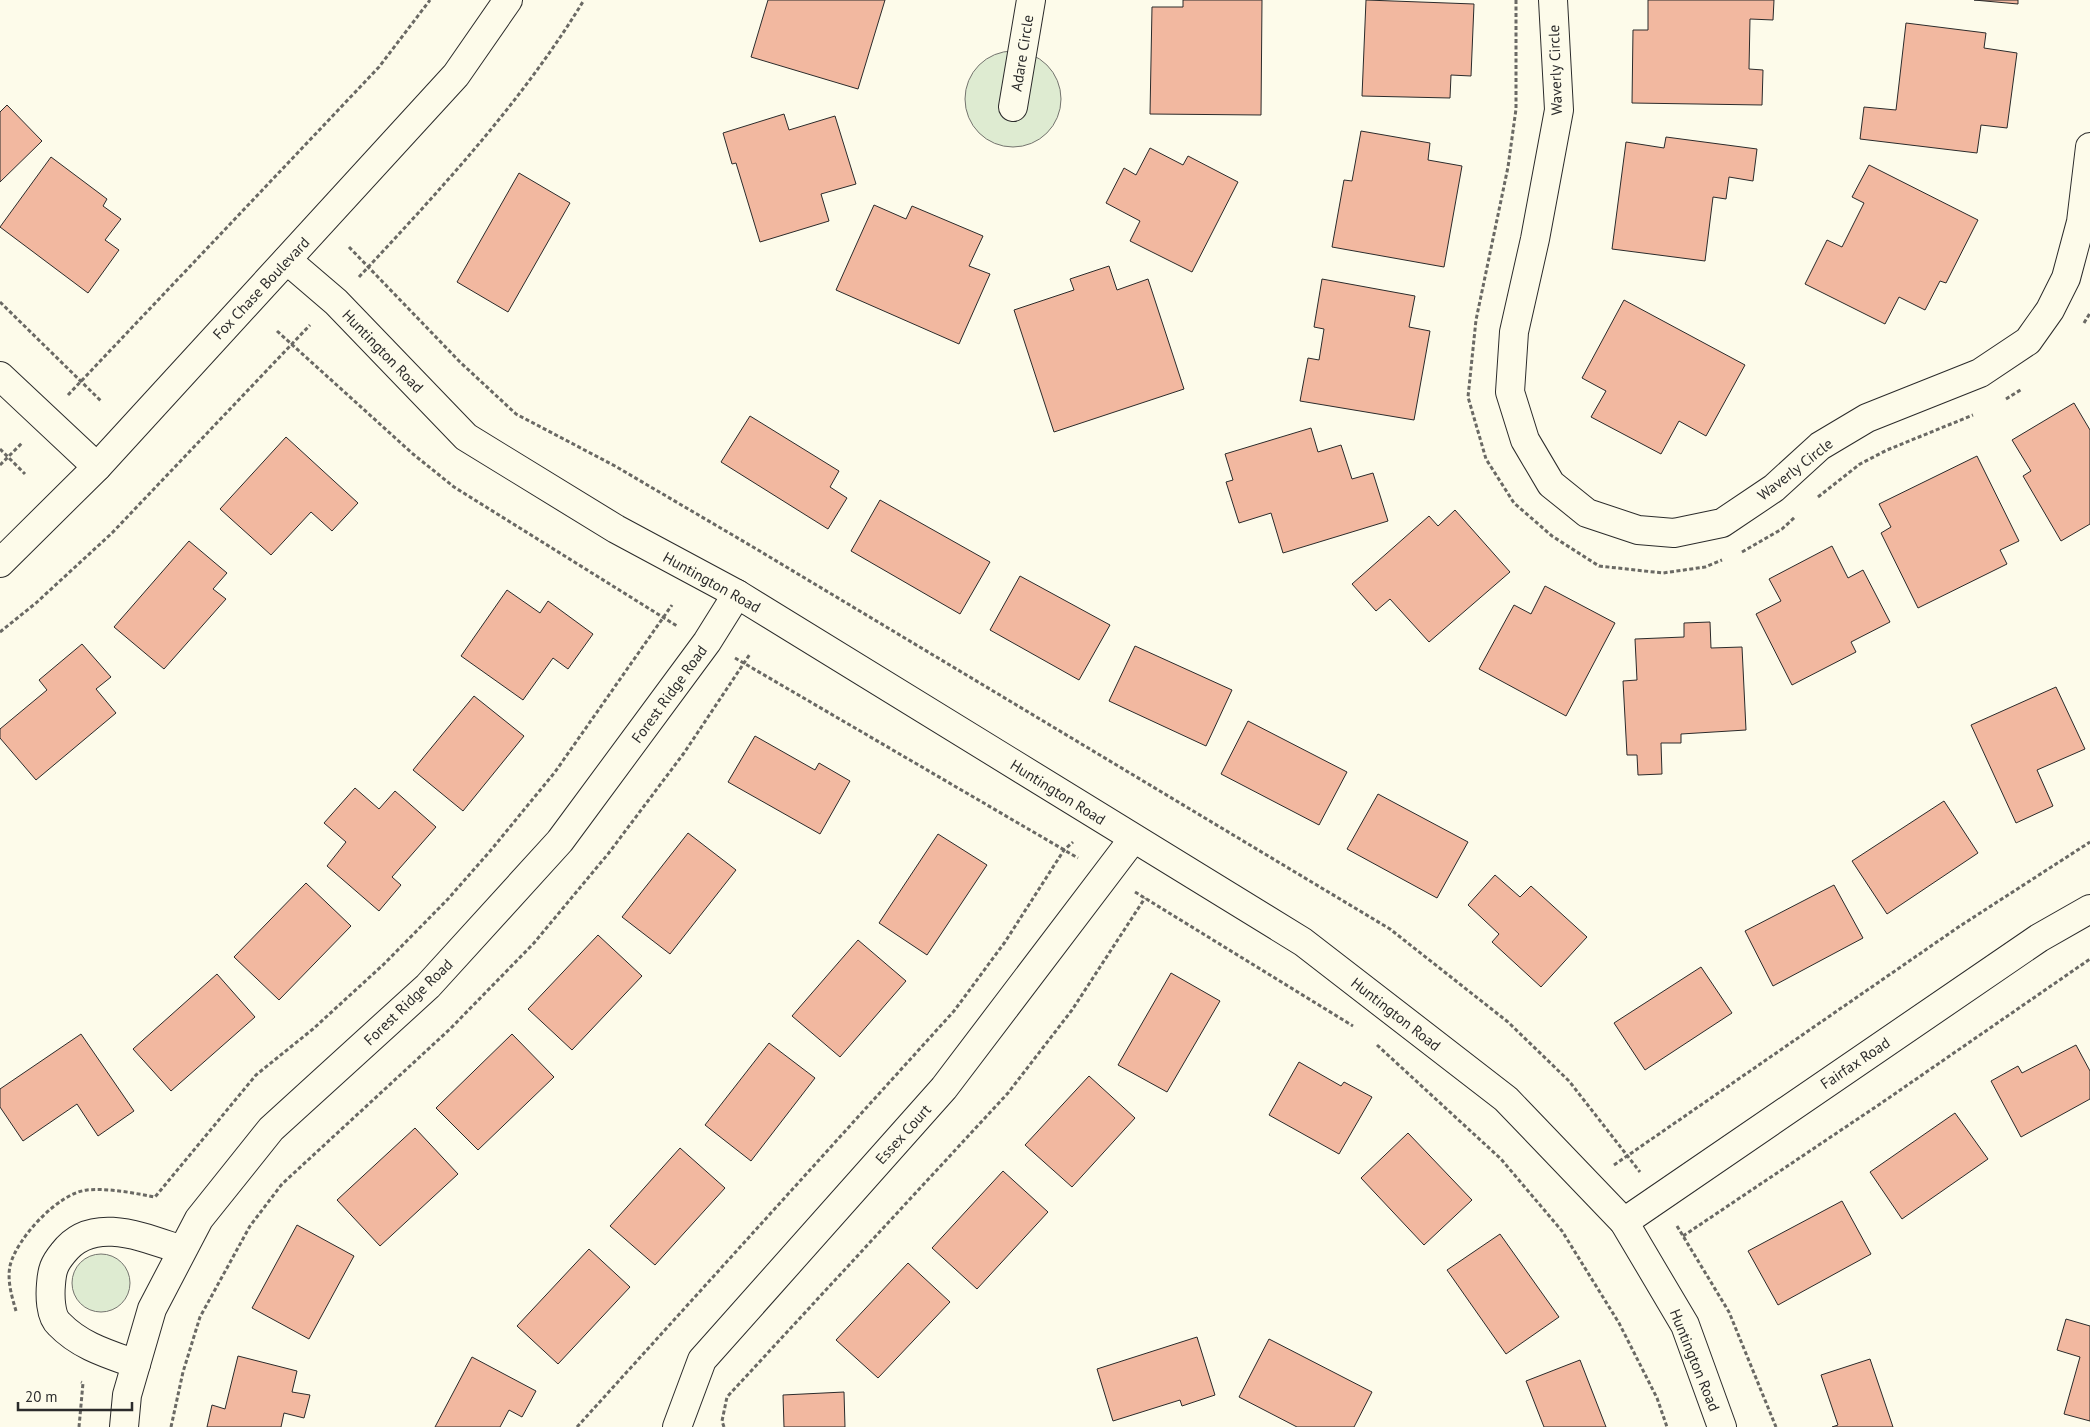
<svg xmlns="http://www.w3.org/2000/svg" width="2090" height="1427" font-family="'PT Sans',sans-serif">
	<style>
		.green { fill: #deebd1; stroke: #74746e }
		.building { fill: #f2b8a0; stroke: #2b2b2b }
		.lines { fill: none; stroke-linecap: round; stroke-linejoin: round }
		.minor-casing { stroke: #2b2b2b; stroke-width: 30 }
		.path { stroke: #6a6964; stroke-width: 3; stroke-dasharray: 4 2.5; stroke-linecap: butt }
		.minor { stroke: #fdfbea; stroke-width: 28 }
		.labels { text-anchor: middle; dominant-baseline: central; stroke-width: 4; stroke-linejoin: round; paint-order: stroke }
		.street-label { font-size: 15px; fill: #2b2b2b; stroke: #fdfbea }
	</style>
	<rect width="100%" height="100%" fill="#fdfbea"/>
	<!-- green -->
	<g class="green">
		<circle cx="1013" cy="99" r="48"/>
		<circle cx="101" cy="1283" r="29"/>
	</g>
	<!-- building -->
	<g class="building">
		<path d="M768,0H885L858,89L751,57Z"/>
		<path d="M1183,0H1262L1261,115L1150,114L1152,7H1183Z"/>
		<path d="M1366,0L1474,4L1471,76L1451,75L1450,98L1362,96Z"/>
		<path d="M1648,0H1774L1773,20L1750,19L1749,69L1763,70L1762,105L1632,103L1633,30H1648Z"/>
		<path d="M1974,0H2018V4Z"/>
		<path d="M1906,23L1986,33L1984,48L2017,53L2007,128L1981,125L1977,153L1860,139L1864,107L1896,110Z"/>
		<path d="M7,105L42,141L0,182V112Z"/>
		<path d="M784,114L789,130L835,116L856,184L821,194L829,221L760,242L736,163L732,164L723,133Z"/>
		<path d="M1361,131L1430,143L1428,160L1462,166L1444,267L1332,247L1344,180L1352,181Z"/>
		<path d="M1666,137L1757,149L1753,181L1729,177L1726,199L1713,197L1705,261L1612,249L1626,142L1664,148Z"/>
		<path d="M1150,148L1183,165L1188,156L1238,182L1192,272L1130,241L1140,221L1106,203L1124,168L1136,175Z"/>
		<path d="M51,157L107,199L103,206L121,219L105,240L119,250L88,293L0,227Z"/>
		<path d="M1869,165L1978,220L1946,283L1940,281L1925,310L1899,297L1885,324L1805,284L1827,240L1842,247L1864,203L1852,197Z"/>
		<path d="M519,173L570,203L508,312L457,282Z"/>
		<path d="M874,205L906,219L912,206L983,236L969,266L990,274L959,344L836,290Z"/>
		<path d="M1109,266L1117,290L1148,279L1184,389L1054,432L1014,310L1074,290L1070,279Z"/>
		<path d="M1322,279L1415,296L1409,327L1430,331L1414,420L1300,401L1308,358L1319,360L1324,329L1314,327Z"/>
		<path d="M1624,300L1745,365L1706,436L1679,421L1661,454L1591,417L1606,391L1582,378Z"/>
		<path d="M2074,403L2090,430V524L2061,541L2023,476L2031,471L2012,440Z"/>
		<path d="M750,416L839,471L830,487L847,498L828,529L721,462Z"/>
		<path d="M1311,428L1318,452L1341,445L1352,479L1373,473L1388,521L1283,553L1271,513L1239,523L1226,482L1233,480L1225,454Z"/>
		<path d="M286,437L358,503L332,531L311,512L271,555L220,509Z"/>
		<path d="M1977,456L2019,541L2000,550L2007,564L1918,608L1881,533L1891,527L1879,504Z"/>
		<path d="M880,500L990,562L960,614L851,551Z"/>
		<path d="M1455,510L1510,572L1429,642L1390,599L1376,611L1352,584L1429,516L1438,526Z"/>
		<path d="M189,541L227,573L213,589L226,599L164,669L114,627Z"/>
		<path d="M1832,546L1848,578L1863,570L1890,622L1851,642L1856,652L1792,685L1756,614L1781,601L1769,579Z"/>
		<path d="M1020,576L1110,625L1079,680L990,630Z"/>
		<path d="M1545,586L1615,623L1566,716L1479,669L1514,605L1531,614Z"/>
		<path d="M507,590L540,613L548,601L593,634L568,669L553,658L523,700L461,656Z"/>
		<path d="M1710,622L1711,648L1742,647L1746,730L1681,734V743H1661L1662,774L1638,775L1637,755H1627L1623,681L1637,680L1635,639L1684,637V623Z"/>
		<path d="M82,644L111,677L96,689L116,713L36,780L0,738V729L47,690L39,680Z"/>
		<path d="M1135,646L1232,690L1206,746L1109,701Z"/>
		<path d="M2056,687L2085,749L2037,770L2053,806L2016,823L1971,725Z"/>
		<path d="M474,696L524,736L463,811L413,770Z"/>
		<path d="M1248,721L1347,772L1319,825L1221,774Z"/>
		<path d="M755,736L815,770L819,763L850,781L820,834L728,782Z"/>
		<path d="M355,788L379,809L395,791L436,827L392,877L401,885L379,911L327,866L346,842L324,823Z"/>
		<path d="M1378,794L1468,842L1437,898L1347,849Z"/>
		<path d="M1944,801L1978,853L1887,914L1852,861Z"/>
		<path d="M688,833L736,870L670,954L622,917Z"/>
		<path d="M938,834L987,865L927,955L879,923Z"/>
		<path d="M1495,875L1520,897L1531,886L1587,937L1541,987L1492,942L1499,934L1468,905Z"/>
		<path d="M306,883L351,926L279,1000L234,957Z"/>
		<path d="M1834,885L1863,938L1773,986L1745,931Z"/>
		<path d="M598,935L642,976L572,1050L528,1009Z"/>
		<path d="M858,940L906,981L840,1057L792,1016Z"/>
		<path d="M1701,967L1732,1013L1645,1070L1614,1023Z"/>
		<path d="M1171,973L1220,1001L1167,1092L1118,1065Z"/>
		<path d="M217,974L255,1017L171,1091L133,1049Z"/>
		<path d="M81,1034L134,1111L98,1136L77,1104L23,1141L0,1107V1089Z"/>
		<path d="M512,1034L554,1077L478,1150L436,1108Z"/>
		<path d="M769,1043L815,1078L751,1161L705,1125Z"/>
		<path d="M2076,1045L2090,1071V1099L2021,1137L1991,1081L2018,1066L2022,1073Z"/>
		<path d="M1299,1062L1341,1086L1344,1082L1372,1097L1339,1154L1269,1115Z"/>
		<path d="M1089,1076L1135,1118L1072,1187L1025,1145Z"/>
		<path d="M1955,1113L1988,1159L1902,1219L1870,1172Z"/>
		<path d="M415,1128L458,1174L380,1246L337,1200Z"/>
		<path d="M1408,1133L1472,1200L1424,1245L1361,1178Z"/>
		<path d="M680,1148L725,1188L655,1265L610,1226Z"/>
		<path d="M1003,1171L1048,1212L977,1289L932,1248Z"/>
		<path d="M1842,1201L1871,1254L1778,1305L1748,1251Z"/>
		<path d="M297,1225L354,1256L309,1339L252,1308Z"/>
		<path d="M1500,1234L1559,1317L1506,1354L1447,1270Z"/>
		<path d="M589,1249L630,1287L558,1364L517,1326Z"/>
		<path d="M908,1263L950,1302L878,1378L836,1340Z"/>
		<path d="M2066,1319L2090,1326V1421L2064,1414L2080,1357L2057,1350Z"/>
		<path d="M1197,1337L1215,1395L1182,1406L1180,1400L1113,1421L1097,1369Z"/>
		<path d="M1269,1339L1372,1392L1354,1427H1297L1239,1397Z"/>
		<path d="M238,1356L297,1371L292,1392L310,1395L304,1418L284,1413L281,1427H207L212,1405L225,1409Z"/>
		<path d="M472,1357L536,1391L522,1417L509,1410L500,1427H435Z"/>
		<path d="M1870,1359L1893,1427H1832L1838,1425L1821,1375Z"/>
		<path d="M1580,1360L1606,1427H1544L1526,1381Z"/>
		<path d="M844,1392L845,1427H784L783,1395Z"/>
	</g>
	<g class="lines">
		<defs>
			<g id="minor">
				<path d="M1553,0L1559,110L1535,239L1514,332L1510,392L1525,440L1551,484L1587,513L1638,530L1674,533L1722,523L1774,488L1820,446L1867,418L1980,373L2028,341L2050,310L2066,278L2081,222L2090,147"/>
				<path d="M1013,107L1031,0"/>
				<path d="M287,260L336,302L466,437L616,529L737,594L1303,942L1506,1099L1624,1222L1685,1325L1722,1427"/>
				<path d="M0,376L97,467"/>
				<path d="M0,563L97,467L456,75L508,0"/>
				<path d="M1624,1222L2039,938L2090,909"/>
				<path d="M136,1364C108,1354 80,1346 59,1324C50,1316 50,1295 51,1284C52,1270 54,1264 63,1253C92,1214 145,1238 182,1250"/>
				<path d="M124,1427L127,1395L152,1309L199,1219L271,1129L428,986L560,841L707,642L737,594"/>
				<path d="M677,1427L702,1360L944,1088L1133,839"/>
			</g>
		</defs>
		<!-- minor casing -->
		<use href="#minor" class="minor-casing"/>
		<!-- path -->
		<g class="path">
			<path d="M1516,0V109L1508,167L1476,320L1468,397L1486,459L1514,503L1552,536L1599,566L1663,573L1705,567L1722,560"/>
			<path d="M349,247L460,362L516,414L615,466L753,547L1390,929L1508,1022L1569,1081L1640,1172"/>
			<path d="M359,277C440,190 522,102 584,0"/>
			<path d="M0,302L101,401"/>
			<path d="M2084,323L2090,313"/>
			<path d="M277,331L413,454L454,487L677,626"/>
			<path d="M68,395L379,67L430,0"/>
			<path d="M2006,399L2022,389"/>
			<path d="M0,449L25,474"/>
			<path d="M0,465L22,443"/>
			<path d="M1818,497L1860,464L1887,450L1973,415"/>
			<path d="M1742,552L1782,529L1795,517"/>
			<path d="M0,632L36,603L112,533L310,325"/>
			<path d="M735,658L1078,858"/>
			<path d="M1135,892L1353,1026"/>
			<path d="M1377,1045L1501,1159L1562,1231L1619,1323L1657,1398L1667,1427"/>
			<path d="M1614,1165L1960,926L2090,842"/>
			<path d="M1677,1226L1729,1312L1776,1427"/>
			<path d="M1683,1236L1880,1104L2090,959"/>
			<path d="M16,1311C12,1297 7,1281 10,1266C16,1239 58,1193 87,1190C110,1188 133,1193 155,1197L256,1075L313,1029L384,964L448,899L491,850L555,772L672,605"/>
			<path d="M79,1427L83,1383L81,1382"/>
			<path d="M171,1427L183,1372L200,1317L250,1226L282,1184L450,1029L534,943L608,854L684,753L750,654"/>
			<path d="M577,1427L954,1011L1005,942L1064,850L1073,842"/>
			<path d="M724,1427L722,1421L727,1397L1008,1093L1072,1010L1145,898"/>
		</g>
		<!-- minor -->
		<use href="#minor" class="minor"/>
	</g>
	<g class="labels">
		<!-- street labels -->
		<g class="street-label">
			<text transform="translate(1022 53) rotate(-81)">Adare Circle</text>
			<text transform="translate(1555 70) rotate(-92)">Waverly Circle</text>
			<text transform="translate(261 288) rotate(-47)">Fox Chase Boulevard</text>
			<text transform="translate(383 351) rotate(46)">Huntington Road</text>
			<text transform="translate(1795 469) rotate(-38)">Waverly Circle</text>
			<text transform="translate(712 582) rotate(29)">Huntington Road</text>
			<text transform="translate(669 694) rotate(-54)">Forest Ridge Road</text>
			<text transform="translate(1058 792) rotate(32)">Huntington Road</text>
			<text transform="translate(408 1002) rotate(-44)">Forest Ridge Road</text>
			<text transform="translate(1396 1014) rotate(38)">Huntington Road</text>
			<text transform="translate(1855 1063) rotate(-34)">Fairfax Road</text>
			<text transform="translate(903 1134) rotate(-48)">Essex Court</text>
			<text transform="translate(1695 1360) rotate(68)">Huntington Road</text>
		</g>
	</g>
	<!-- scale -->
	<path d="M18 1402v8h114v-8" fill="none" stroke="#2b2b2b" stroke-width="2.5"/>
	<text x="25" y="1402" font-size="15" fill="#2b2b2b" stroke="#fdfbea" stroke-width="4" paint-order="stroke">20 m</text>
</svg>
